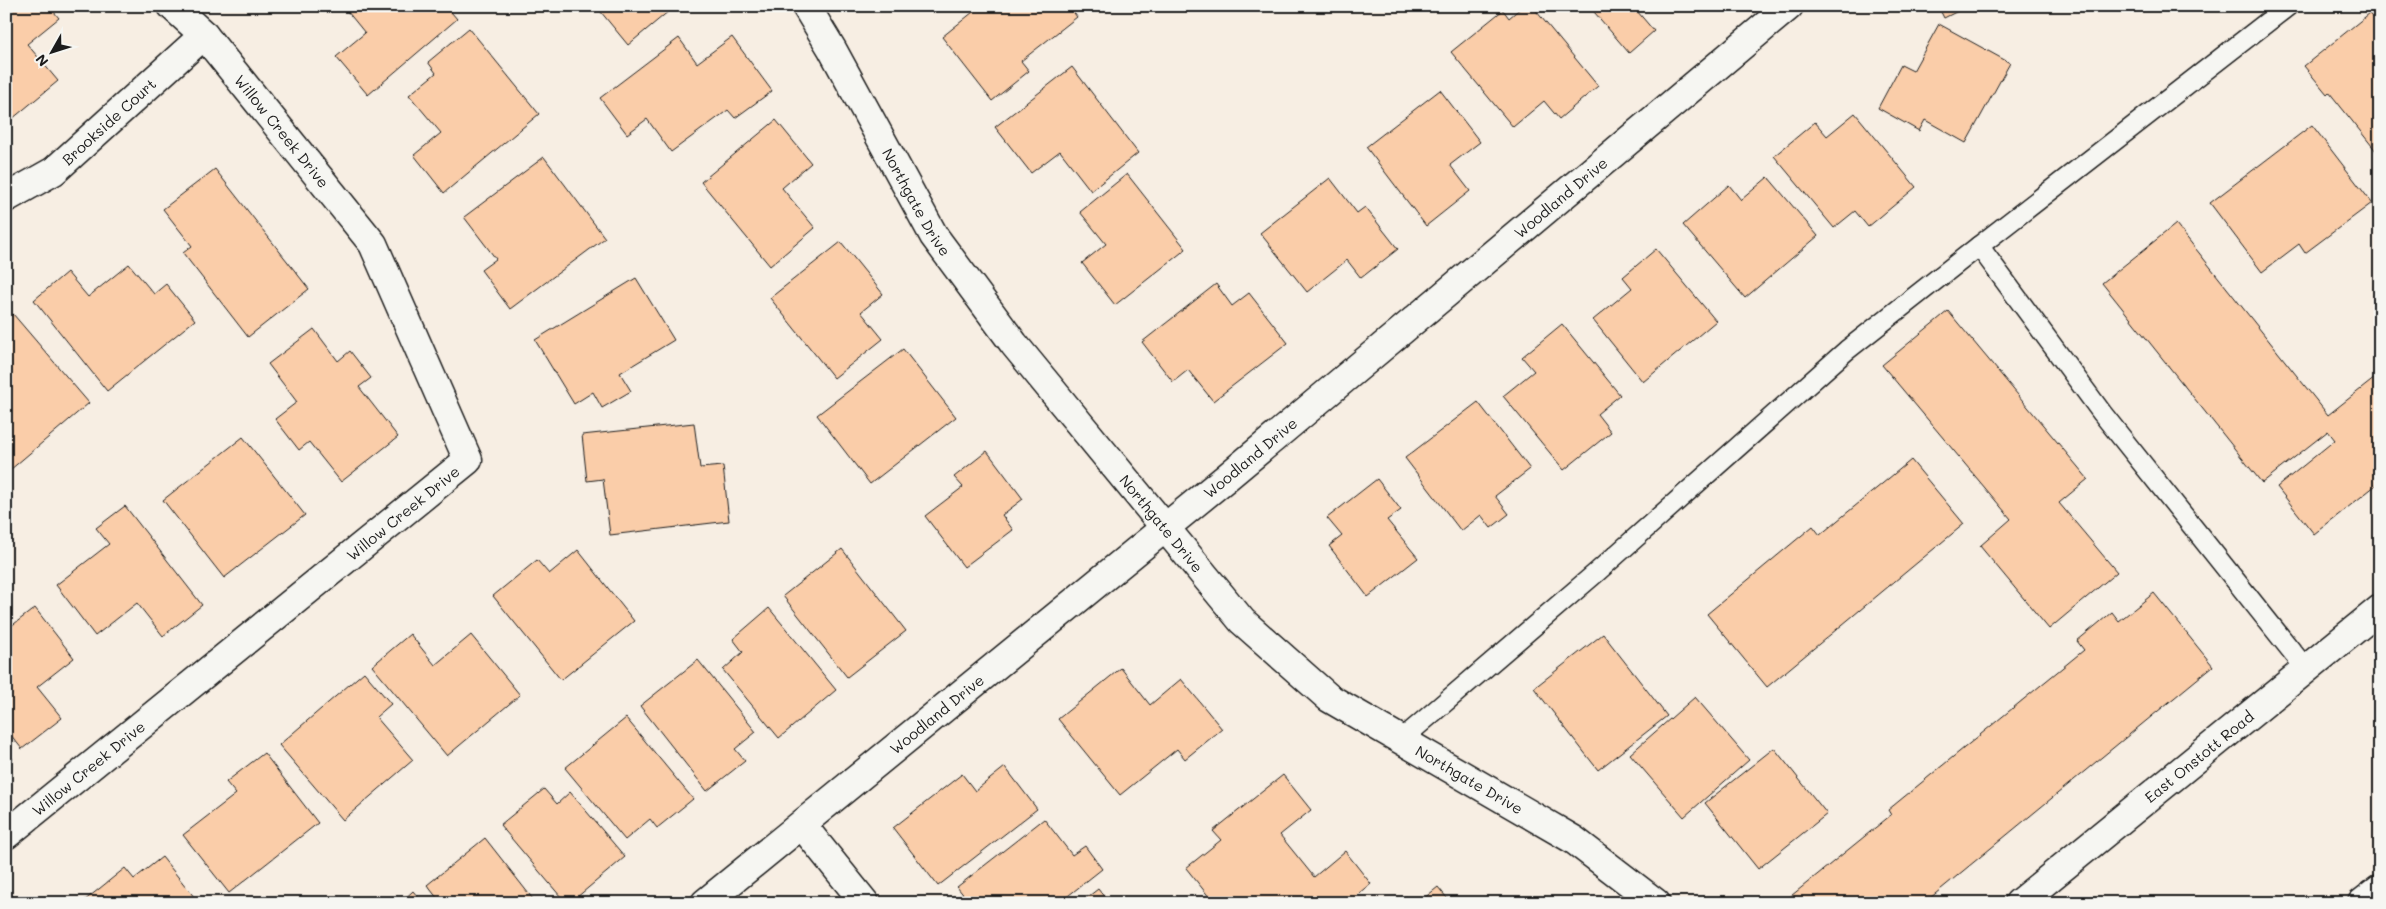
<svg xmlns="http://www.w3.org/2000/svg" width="2386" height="909" font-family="Mali,sans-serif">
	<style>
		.building { fill: #facda9; stroke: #1c1c1c }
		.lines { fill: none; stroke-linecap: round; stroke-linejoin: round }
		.lane-casing { stroke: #1c1c1c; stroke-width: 22 }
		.street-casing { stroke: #1c1c1c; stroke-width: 31 }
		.secondary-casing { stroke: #1c1c1c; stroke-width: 31 }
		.highway-casing { stroke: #1c1c1c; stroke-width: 31 }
		.lane { stroke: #f6f6f2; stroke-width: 19 }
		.street { stroke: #f6f6f2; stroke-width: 28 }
		.secondary { stroke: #f6f6f2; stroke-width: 28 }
		.highway { stroke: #f6f6f2; stroke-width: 28 }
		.labels { text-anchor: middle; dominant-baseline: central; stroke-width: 4; stroke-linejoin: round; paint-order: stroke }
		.street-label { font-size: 15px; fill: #1c1c1c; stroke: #f6f6f2 }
	</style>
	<rect width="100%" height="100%" fill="#f7eee3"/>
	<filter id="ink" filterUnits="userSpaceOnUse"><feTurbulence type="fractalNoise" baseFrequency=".02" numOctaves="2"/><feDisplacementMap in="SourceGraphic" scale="10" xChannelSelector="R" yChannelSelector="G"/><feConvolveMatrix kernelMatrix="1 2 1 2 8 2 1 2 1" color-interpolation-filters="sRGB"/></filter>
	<g filter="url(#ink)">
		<!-- building -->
		<g class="building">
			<path d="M6,6H49L59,18L27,44L58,81L6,124Z"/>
			<path d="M343,6H446L457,19L368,95L336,57L365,33Z"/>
			<path d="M596,6H675L628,45Z"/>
			<path d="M968,6H1069L1077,17L1021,61L1029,71L992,101L942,37L973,12Z"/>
			<path d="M1523,6H1532L1598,86L1559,119L1544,101L1513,127L1451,52L1503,10L1509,18Z"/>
			<path d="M1589,6H1642L1637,11L1654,31L1629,53Z"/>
			<path d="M1938,6H1968L1944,18Z"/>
			<path d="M2370,13L2380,26V156L2329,92L2327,94L2304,66Z"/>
			<path d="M1939,24L2010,63L1966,143L1925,120L1919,131L1878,108L1901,65L1913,71Z"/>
			<path d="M469,28L539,114L444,193L414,155L441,133L409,95L436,73L428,62Z"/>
			<path d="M732,37L772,91L735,118L728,110L671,152L647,119L627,134L600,98L679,38L697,63Z"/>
			<path d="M1072,67L1138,153L1091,191L1060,151L1031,173L995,127Z"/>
			<path d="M1440,90L1480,142L1450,165L1470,191L1426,226L1366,147Z"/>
			<path d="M1855,113L1916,187L1868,227L1855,211L1834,228L1774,156L1815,122L1827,136Z"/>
			<path d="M776,120L811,163L782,188L815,228L770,266L701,182Z"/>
			<path d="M2312,125L2372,203L2305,253L2299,244L2262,272L2210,203Z"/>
			<path d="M544,157L605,238L510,309L481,270L496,259L464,217Z"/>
			<path d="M215,169L309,289L248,337L183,253L192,246L163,209Z"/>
			<path d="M1127,174L1186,249L1115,305L1082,263L1106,244L1080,212Z"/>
			<path d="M1768,177L1818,236L1745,298L1683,225L1729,185L1741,200Z"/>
			<path d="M1330,178L1357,213L1365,207L1398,249L1361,278L1347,260L1307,292L1260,233Z"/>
			<path d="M2176,224L2328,415L2380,374V482L2314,534L2277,487L2335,440L2328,431L2262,483L2102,283Z"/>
			<path d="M841,242L883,294L861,312L883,339L834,378L770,298Z"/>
			<path d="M1656,249L1716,321L1643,382L1593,320L1632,288L1623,277Z"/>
			<path d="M129,264L154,294L166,284L195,320L107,391L34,300L67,272L88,297Z"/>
			<path d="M636,278L674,340L620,373L631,391L602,408L593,392L574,404L535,340Z"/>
			<path d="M1216,284L1232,306L1249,293L1288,343L1213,401L1188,370L1173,382L1142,342Z"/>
			<path d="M1948,311L2088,479L2059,503L2117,572L2049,629L1980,546L2011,519L1882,365Z"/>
			<path d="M13,314L89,403L10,470L6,465V320Z"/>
			<path d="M1562,324L1620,395L1597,414L1611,432L1564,470L1503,396L1534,371L1522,357Z"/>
			<path d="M314,329L338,361L350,351L371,378L359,387L398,437L341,482L309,442L299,450L275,419L297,402L268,364Z"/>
			<path d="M903,349L956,417L870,484L817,415Z"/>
			<path d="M1478,402L1530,469L1495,496L1509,514L1491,528L1481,515L1461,531L1405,458Z"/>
			<path d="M694,423L700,468L723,466L729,521L610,535L603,479L587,481L582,435Z"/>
			<path d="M243,437L305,515L224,578L163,500Z"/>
			<path d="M987,451L1023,499L1002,515L1013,530L964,567L925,516L963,487L954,477Z"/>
			<path d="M1911,460L1964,524L1767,687L1707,614L1813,526L1820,535Z"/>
			<path d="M1377,479L1401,510L1387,520L1418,558L1368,597L1329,546L1342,536L1327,518Z"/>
			<path d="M125,506L202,605L163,636L137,603L95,636L56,585L109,544L96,528Z"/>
			<path d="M842,549L906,631L847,677L783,596Z"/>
			<path d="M578,550L634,621L561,680L493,596L537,560L549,574Z"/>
			<path d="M2154,593L2213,666L1924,903H1788L1786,900L1891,815L1888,810L2084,650L2077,641L2112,612L2119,621Z"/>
			<path d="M35,608L74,658L37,687L62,718L22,749L6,729V630Z"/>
			<path d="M769,608L836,690L779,738L723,670L743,652L733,639Z"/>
			<path d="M410,634L435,665L471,635L520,695L447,756L372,666Z"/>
			<path d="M1603,634L1667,716L1598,770L1534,688Z"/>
			<path d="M698,660L756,732L735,749L745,761L707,791L640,706Z"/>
			<path d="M1121,668L1150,705L1181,679L1222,729L1185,759L1177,749L1120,795L1058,719Z"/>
			<path d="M364,672L391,704L376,717L413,760L343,820L279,745Z"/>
			<path d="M1695,697L1749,760L1684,817L1630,754Z"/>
			<path d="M626,718L693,799L657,828L650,819L625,840L565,768Z"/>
			<path d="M1774,748L1827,814L1758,869L1705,803Z"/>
			<path d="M6,750L13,759L6,764Z"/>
			<path d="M264,753L318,823L229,893L183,835L236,794L226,782Z"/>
			<path d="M1005,767L1037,809L938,886L893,828L962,774L975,791Z"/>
			<path d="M1283,775L1311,810L1280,835L1314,877L1345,851L1371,884L1348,903H1214L1186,868L1221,840L1213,831Z"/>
			<path d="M544,789L557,804L570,792L625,857L570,903H566L500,825Z"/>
			<path d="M1044,819L1072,855L1085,846L1102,869L1059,903H970L957,887Z"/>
			<path d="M485,838L536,903H441L427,885Z"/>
			<path d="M162,857L199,903H85L84,901L125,868L134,879Z"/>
			<path d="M1438,887L1451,903H1418Z"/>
			<path d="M1098,889L1109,903H1080Z"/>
			<path d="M413,891L423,903H400Z"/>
			<path d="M1406,896L1411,903H1398Z"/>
		</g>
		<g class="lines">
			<defs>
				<g id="lane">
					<path d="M1979,246L2288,6"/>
					<path d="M1401,740L1597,572L1847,350L1979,246L2102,413L2306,669"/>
				</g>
				<g id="street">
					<path id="s1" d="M806,6L832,49L934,236L1014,344L1242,621L1329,698L1574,840L1656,903"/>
					<path id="s2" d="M6,198L54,171L204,35"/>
					<path d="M802,825L865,903"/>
					<path id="s3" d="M6,835L468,460L373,244L204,35L172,6"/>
					<path id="s4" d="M705,903L1226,478L1789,6"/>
				</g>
				<g id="secondary">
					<path id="s5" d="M2019,903L2380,609"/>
				</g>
				<path id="highway" d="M2362,903L2380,889"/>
			</defs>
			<!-- lane casing -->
			<use href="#lane" class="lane-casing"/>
			<!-- street casing -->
			<use href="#street" class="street-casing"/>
			<!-- secondary casing -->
			<use href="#secondary" class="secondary-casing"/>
			<!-- highway casing -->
			<use href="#highway" class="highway-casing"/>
			<!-- lane -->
			<use href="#lane" class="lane"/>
			<!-- street -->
			<use href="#street" class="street"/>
			<!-- secondary -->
			<use href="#secondary" class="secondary"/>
			<!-- highway -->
			<use href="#highway" class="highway"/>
		</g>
	</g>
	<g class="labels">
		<!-- street labels -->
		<g class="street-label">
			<text stroke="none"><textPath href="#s2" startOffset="129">Brookside Court</textPath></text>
			<text transform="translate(282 131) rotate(51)">Willow Creek Drive</text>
			<text stroke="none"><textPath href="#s4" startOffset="1109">Woodland Drive</textPath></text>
			<text stroke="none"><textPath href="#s1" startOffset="225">Northgate Drive</textPath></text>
			<text stroke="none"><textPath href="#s4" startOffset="704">Woodland Drive</textPath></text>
			<text stroke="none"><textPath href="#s3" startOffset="511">Willow Creek Drive</textPath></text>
			<text stroke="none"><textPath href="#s1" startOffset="630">Northgate Drive</textPath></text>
			<text stroke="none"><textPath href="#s4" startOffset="299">Woodland Drive</textPath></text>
			<text stroke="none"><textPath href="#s5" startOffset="232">East Onstott Road</textPath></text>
			<text stroke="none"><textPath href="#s3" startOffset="106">Willow Creek Drive</textPath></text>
			<text stroke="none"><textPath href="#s1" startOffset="1035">Northgate Drive</textPath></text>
		</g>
	</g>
	<!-- margin -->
	<rect width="2386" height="909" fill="none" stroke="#f6f6f2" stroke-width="25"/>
	<rect x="12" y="12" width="2361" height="884" fill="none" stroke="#1c1c1c" stroke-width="2" filter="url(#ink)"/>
	<!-- north arrow -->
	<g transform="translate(52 52) rotate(231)" stroke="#f6f6f2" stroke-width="4" paint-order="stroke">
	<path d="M0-4L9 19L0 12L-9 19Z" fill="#1c1c1c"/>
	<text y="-8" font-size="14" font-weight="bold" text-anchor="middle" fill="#1c1c1c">N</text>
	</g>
</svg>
